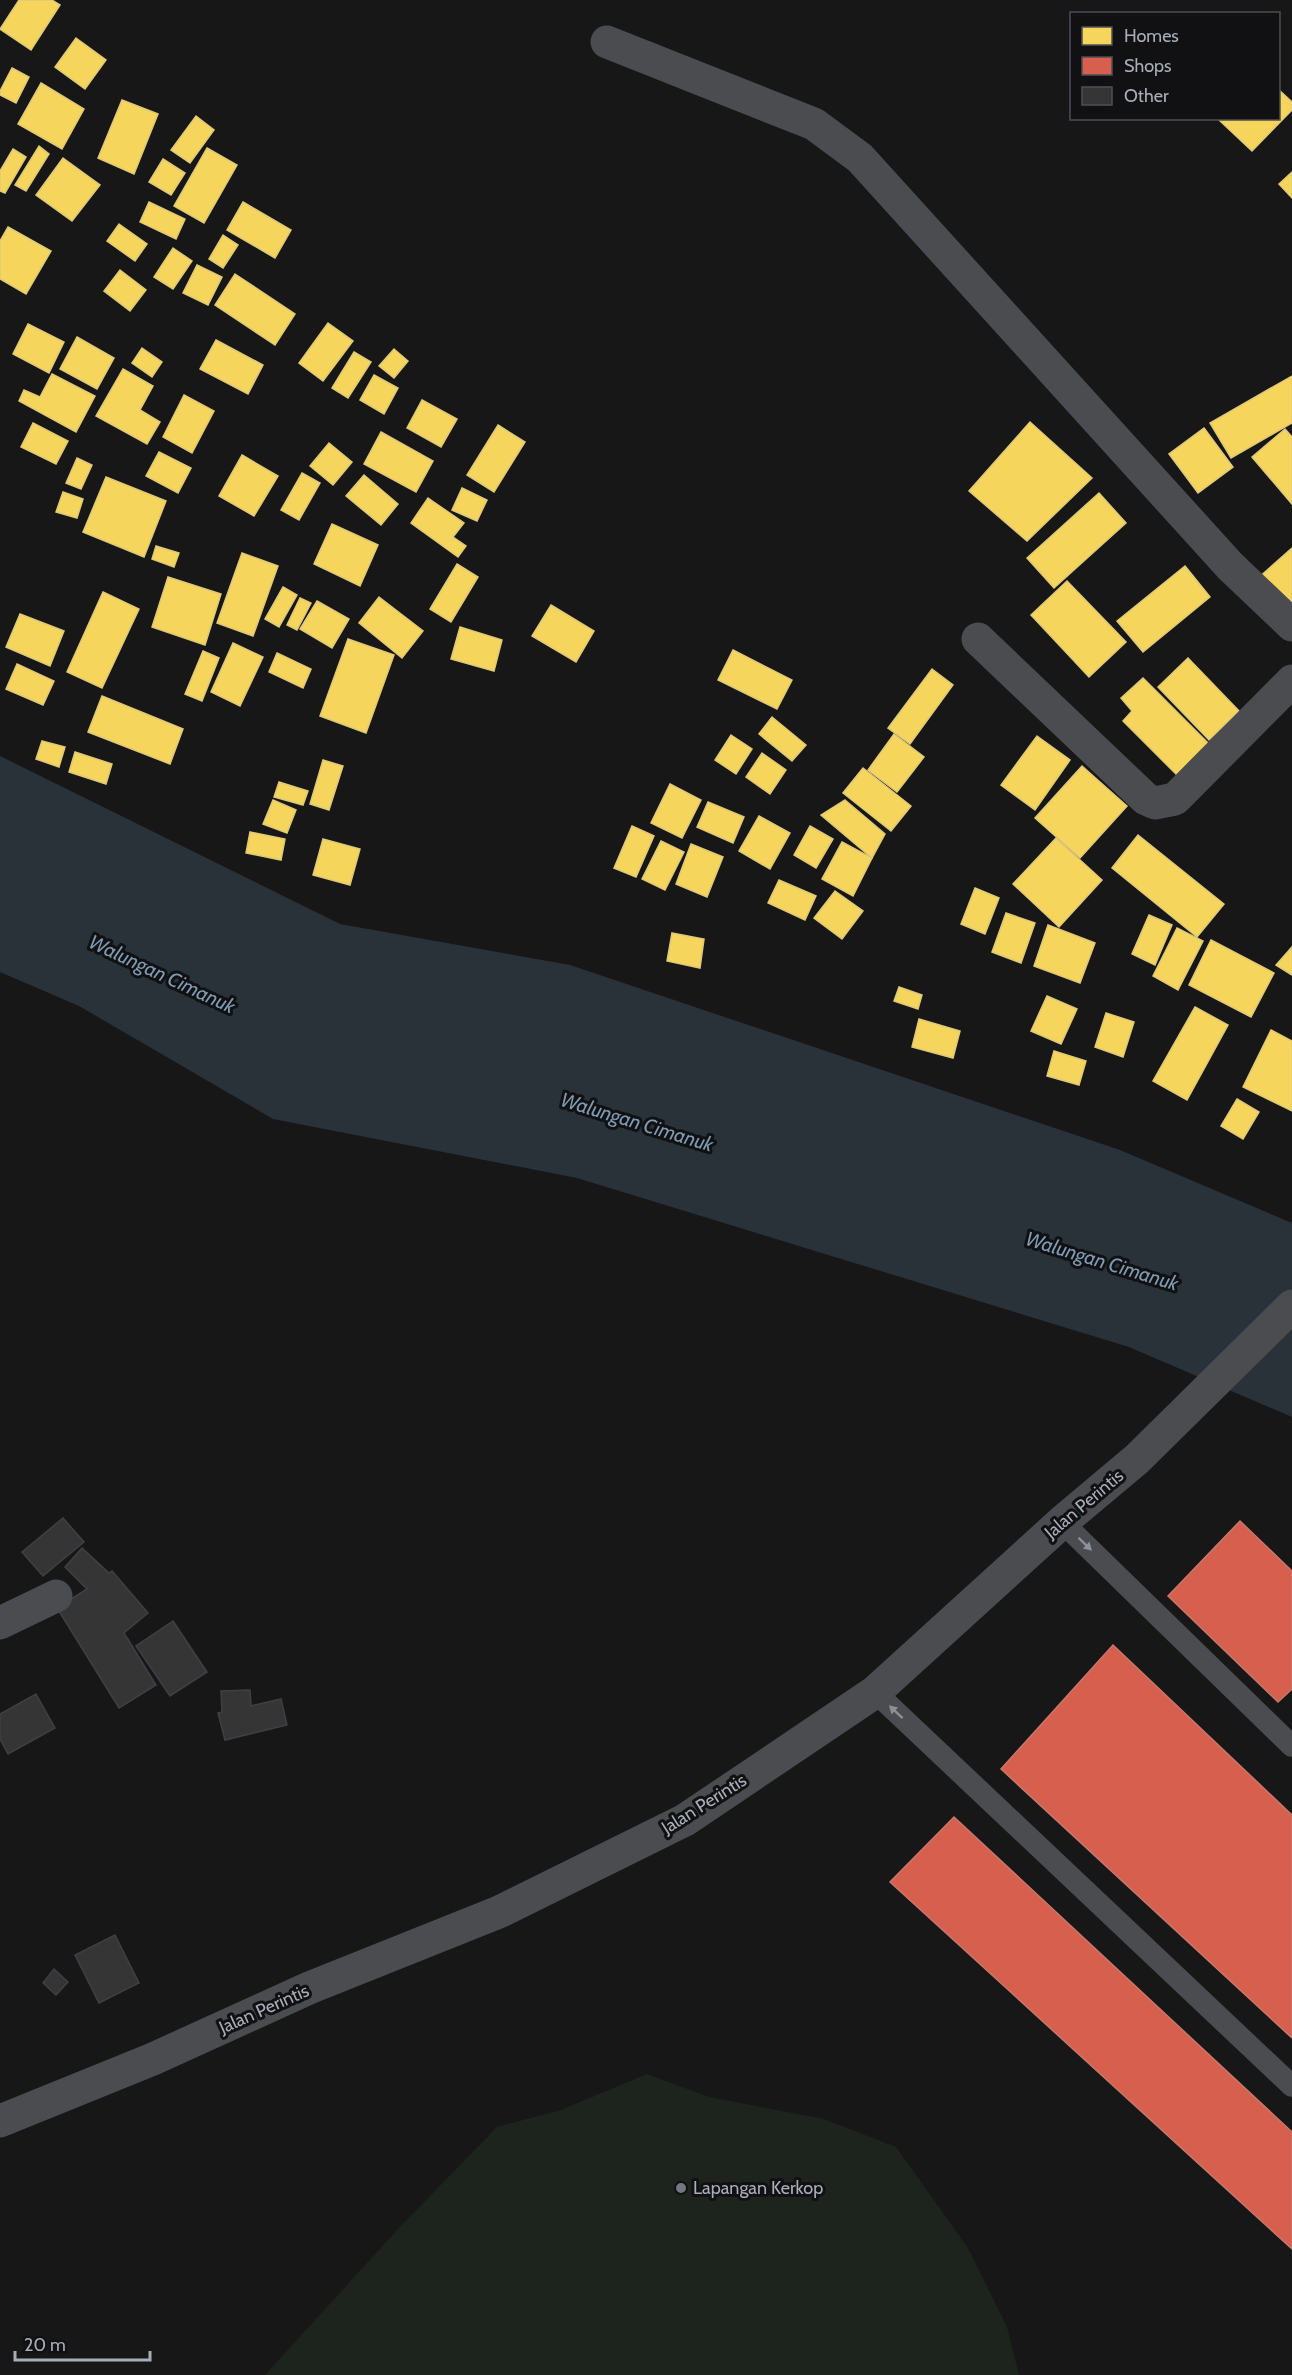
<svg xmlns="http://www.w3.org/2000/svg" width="1292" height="2375" font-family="Cabin,sans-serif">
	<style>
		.green { fill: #1d241e }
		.water { fill: #2a3239 }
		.homes { fill: #f6d55c; stroke: #dfc978; stroke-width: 1.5 }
		.shops { fill: #d6604d; stroke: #c8776d; stroke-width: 1.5 }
		.building { fill: #353536; stroke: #3f4043; stroke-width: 1.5 }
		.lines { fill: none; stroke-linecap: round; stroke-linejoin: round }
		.service { stroke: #4b4c50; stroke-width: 22 }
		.minor { stroke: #4b4c50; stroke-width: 33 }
		.tertiary { stroke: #4b4c50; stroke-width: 33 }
		.oneway { fill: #8c9099 }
		.poi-dot { fill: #757880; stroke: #111113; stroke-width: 2 }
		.labels { text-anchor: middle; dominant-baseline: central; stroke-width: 6; stroke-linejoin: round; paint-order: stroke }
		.street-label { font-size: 18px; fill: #a8adb8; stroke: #111113 }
		.poi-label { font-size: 18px; fill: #a8adb8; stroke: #111113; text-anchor: start }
		.water-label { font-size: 20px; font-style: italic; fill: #7f9bb3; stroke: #111113 }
	</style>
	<rect width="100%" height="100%" fill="#171717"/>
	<!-- green -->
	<path class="green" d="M647,2074L709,2097L824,2119L896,2147L968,2248L1007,2327L1019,2375H265L398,2229L497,2127L561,2110Z"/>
	<!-- water -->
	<path class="water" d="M0,756L340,924L570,965L1120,1150L1292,1223V1417L1129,1347L577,1178L273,1119L79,1006L0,972Z"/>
	<!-- homes -->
	<g class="homes">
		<path d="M19,0H52L60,5L31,50L0,29Z"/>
		<path d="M76,38L106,60L85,89L55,67Z"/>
		<path d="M12,68L29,77L16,103L0,95V91Z"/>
		<path d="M41,83L84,109L62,149L18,124Z"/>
		<path d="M1278,89L1292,102V110L1252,151L1219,120L1278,118Z"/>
		<path d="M122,100L158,114L134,174L98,158Z"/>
		<path d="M196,116L214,130L190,163L171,150Z"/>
		<path d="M39,146L49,154L26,191L15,185Z"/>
		<path d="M207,148L237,165L204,223L174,206Z"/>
		<path d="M13,149L26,157L5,193L0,191V171Z"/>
		<path d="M63,158L100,185L72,221L36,195Z"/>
		<path d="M163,159L185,173L171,195L149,182Z"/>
		<path d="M1292,172V198L1279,184Z"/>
		<path d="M149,202L185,219L176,239L140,222Z"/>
		<path d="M243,202L291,230L275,258L227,230Z"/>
		<path d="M119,224L147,244L135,261L107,241Z"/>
		<path d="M8,227L51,251L26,294L0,279V241Z"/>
		<path d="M223,235L238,245L223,268L209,259Z"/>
		<path d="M173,248L192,261L173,289L154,277Z"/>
		<path d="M197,265L222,277L208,305L183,293Z"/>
		<path d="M120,270L146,290L130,311L104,291Z"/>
		<path d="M235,274L295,314L275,345L215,305Z"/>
		<path d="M328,323L353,341L323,381L299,363Z"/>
		<path d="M28,324L64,342L49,373L13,354Z"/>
		<path d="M77,337L114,358L97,389L60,369Z"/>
		<path d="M216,340L263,365L248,394L200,369Z"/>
		<path d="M142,348L162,362L152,377L132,363Z"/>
		<path d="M394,349L408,361L394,378L379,366Z"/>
		<path d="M354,352L371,362L348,398L332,388Z"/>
		<path d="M123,369L153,386L140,410L160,422L147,444L96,416Z"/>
		<path d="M52,374L95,396L76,432L19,401L24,390L40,397Z"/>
		<path d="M374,375L398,388L384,414L360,400Z"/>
		<path d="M1292,376V423L1231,458L1210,423Z"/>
		<path d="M184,395L214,411L192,453L163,437Z"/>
		<path d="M422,400L457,419L441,447L407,428Z"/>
		<path d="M1030,422L1092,478L1027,541L969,491Z"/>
		<path d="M33,423L68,441L56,464L21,447Z"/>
		<path d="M498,425L525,442L494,492L467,475Z"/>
		<path d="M1204,428L1233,467L1198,493L1169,454Z"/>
		<path d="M1285,429L1292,437V504L1252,457Z"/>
		<path d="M381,432L433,461L416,492L364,464Z"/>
		<path d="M329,443L352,462L333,485L310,466Z"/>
		<path d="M159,452L191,468L178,493L146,476Z"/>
		<path d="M242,455L278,476L254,516L219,496Z"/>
		<path d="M77,458L92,465L81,489L66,483Z"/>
		<path d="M302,473L320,483L299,520L281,510Z"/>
		<path d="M364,475L398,504L381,525L346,496Z"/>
		<path d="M106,477L166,501L144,557L83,532Z"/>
		<path d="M462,488L487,500L477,521L452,510Z"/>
		<path d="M63,492L83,499L77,518L56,512Z"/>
		<path d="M1099,493L1126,523L1054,588L1027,558Z"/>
		<path d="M428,498L464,523L453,537L466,546L458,557L411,523Z"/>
		<path d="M332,524L378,545L360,586L314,564Z"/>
		<path d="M156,546L179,553L174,567L152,559Z"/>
		<path d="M1292,548V610L1255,581Z"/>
		<path d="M242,553L278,566L253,636L217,623Z"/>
		<path d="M457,564L478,577L451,622L430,609Z"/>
		<path d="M1185,566L1210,597L1143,652L1117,621Z"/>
		<path d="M168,577L221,594L205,645L152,627Z"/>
		<path d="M1067,581L1126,642L1089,677L1031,615Z"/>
		<path d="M283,587L297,595L279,627L265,619Z"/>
		<path d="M103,592L139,609L102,688L67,672Z"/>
		<path d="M379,597L423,631L402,658L359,623Z"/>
		<path d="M300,598L311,603L297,630L287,625Z"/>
		<path d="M317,601L349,619L332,648L300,629Z"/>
		<path d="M551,605L594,631L576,662L532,636Z"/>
		<path d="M20,614L64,631L50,666L6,647Z"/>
		<path d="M460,627L502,640L494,671L451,659Z"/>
		<path d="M348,639L394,655L366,733L320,716Z"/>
		<path d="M233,643L263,657L240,706L211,692Z"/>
		<path d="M733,650L792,680L777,709L718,680Z"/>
		<path d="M203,651L219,658L202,701L185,694Z"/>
		<path d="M277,653L311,669L303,688L269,672Z"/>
		<path d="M1188,658L1239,711L1209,740L1158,687Z"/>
		<path d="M17,664L54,681L43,705L6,689Z"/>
		<path d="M932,669L953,685L910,744L888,728Z"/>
		<path d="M1143,678L1212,747L1180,778L1123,721L1132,711L1121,698Z"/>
		<path d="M102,696L183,729L170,764L88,732Z"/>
		<path d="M772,717L806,745L792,761L759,734Z"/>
		<path d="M894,734L924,757L897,792L868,770Z"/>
		<path d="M731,735L752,749L736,774L715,760Z"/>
		<path d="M1037,736L1070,760L1035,810L1001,785Z"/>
		<path d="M42,741L65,747L59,767L36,759Z"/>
		<path d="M75,752L112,764L106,784L69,772Z"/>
		<path d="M762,753L786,770L770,794L746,777Z"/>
		<path d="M323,760L343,766L329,810L310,804Z"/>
		<path d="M1082,766L1127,806L1080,858L1035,818Z"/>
		<path d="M863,768L911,806L891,831L843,793Z"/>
		<path d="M279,782L308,791L303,805L274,797Z"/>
		<path d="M670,784L701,800L682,838L651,823Z"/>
		<path d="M273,800L296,810L287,833L263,824Z"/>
		<path d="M845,800L885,834L872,858L821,815Z"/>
		<path d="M708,802L744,817L733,843L697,827Z"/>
		<path d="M759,816L790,833L770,869L739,851Z"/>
		<path d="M632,826L654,836L636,877L614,868Z"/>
		<path d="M810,826L833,839L816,868L794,855Z"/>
		<path d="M250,832L285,839L281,860L246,853Z"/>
		<path d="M1138,835L1224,904L1197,937L1112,868Z"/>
		<path d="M1056,838L1102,880L1059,927L1013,884Z"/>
		<path d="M323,839L360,849L350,885L313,875Z"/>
		<path d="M661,841L684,852L665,890L642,879Z"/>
		<path d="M842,842L872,858L853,896L822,879Z"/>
		<path d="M691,844L723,857L707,897L676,884Z"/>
		<path d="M779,880L816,896L805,920L768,903Z"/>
		<path d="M975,888L999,898L985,934L961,924Z"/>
		<path d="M835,891L863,911L842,939L814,918Z"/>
		<path d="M1006,913L1035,923L1021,963L992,952Z"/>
		<path d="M1149,915L1172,925L1155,965L1132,954Z"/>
		<path d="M1048,925L1095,943L1080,983L1034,966Z"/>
		<path d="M1177,928L1203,941L1178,990L1153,976Z"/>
		<path d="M672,933L704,939L700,968L667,961Z"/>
		<path d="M1211,940L1274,973L1251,1017L1189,985Z"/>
		<path d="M1292,947V975L1276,965Z"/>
		<path d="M899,987L922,995L918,1009L894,1001Z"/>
		<path d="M1047,996L1077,1009L1061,1044L1031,1031Z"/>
		<path d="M1195,1007L1228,1025L1187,1100L1153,1081Z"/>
		<path d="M1106,1013L1134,1022L1123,1057L1095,1047Z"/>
		<path d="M919,1019L960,1031L953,1058L912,1047Z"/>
		<path d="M1271,1030L1292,1041V1111L1243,1087Z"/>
		<path d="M1054,1051L1086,1061L1079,1085L1047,1076Z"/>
		<path d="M1237,1099L1259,1112L1243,1139L1221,1126Z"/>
	</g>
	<!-- shops -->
	<g class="shops">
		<path d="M1240,1521L1292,1571V1689L1278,1702L1168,1596Z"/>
		<path d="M1113,1645L1292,1815V2038L1001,1769Z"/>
		<path d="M954,1817L1292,2132V2249L890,1882Z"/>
	</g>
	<!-- building -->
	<g class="building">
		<path d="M63,1518L84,1542L43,1576L22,1552Z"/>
		<path d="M82,1548L109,1573L112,1571L148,1613L124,1633L156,1685L119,1708L57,1608L87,1589L65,1567Z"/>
		<path d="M173,1621L207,1672L170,1696L136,1646Z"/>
		<path d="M250,1690L251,1706L281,1699L287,1725L225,1740L218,1713L222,1712L221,1691Z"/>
		<path d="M36,1694L55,1728L8,1754L0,1739V1714Z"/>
		<path d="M115,1935L139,1983L99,2003L75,1955Z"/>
		<path d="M54,1969L68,1982L56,1995L43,1983Z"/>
	</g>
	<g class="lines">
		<!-- service -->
		<g class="service">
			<path d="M1062,1522L1292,1746"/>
			<path d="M875,1692L1292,2086"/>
		</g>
		<!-- minor -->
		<g class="minor">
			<path d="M607,42L814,124L860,158L1230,566L1292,625"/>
			<path d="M978,639L1146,799L1155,803L1175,799L1292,681"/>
			<path d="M0,1623L56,1596"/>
		</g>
		<!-- tertiary -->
		<path class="tertiary" d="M0,2121L153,2059L309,1988L499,1912L685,1820L875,1692L1062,1522L1137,1459L1292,1306"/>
	</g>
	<!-- one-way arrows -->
	<defs><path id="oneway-solid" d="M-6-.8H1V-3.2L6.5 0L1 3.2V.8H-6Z" transform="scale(1.5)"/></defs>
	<g class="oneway">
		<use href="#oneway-solid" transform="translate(1085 1544) rotate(44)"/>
		<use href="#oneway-solid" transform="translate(896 1712) rotate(-137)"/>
	</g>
	<!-- markers -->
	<circle class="poi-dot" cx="681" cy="2188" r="6"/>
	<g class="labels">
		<!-- street labels -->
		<g class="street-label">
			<text transform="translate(1084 1504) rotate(-40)">Jalan Perintis</text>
			<text transform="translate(704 1804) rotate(-32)">Jalan Perintis</text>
			<text transform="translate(264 2009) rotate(-24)">Jalan Perintis</text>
		</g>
		<!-- poi labels -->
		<g class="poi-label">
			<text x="693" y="2188">Lapangan Kerkop</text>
		</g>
		<!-- water labels -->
		<g class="water-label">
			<text transform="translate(162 974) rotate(25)">Walungan Cimanuk</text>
			<text transform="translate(637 1122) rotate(17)">Walungan Cimanuk</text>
			<text transform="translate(1102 1261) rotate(17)">Walungan Cimanuk</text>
		</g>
	</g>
	<!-- legend -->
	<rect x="1070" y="12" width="210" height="108" fill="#111113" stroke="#4d4f55" stroke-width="1.5"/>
	<rect x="1082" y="27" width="30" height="18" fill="#f6d55c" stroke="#4d4f55" stroke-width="1.5"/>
	<text x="1124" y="42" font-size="18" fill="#a8adb8">Homes</text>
	<rect x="1082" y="57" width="30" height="18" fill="#d6604d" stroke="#4d4f55" stroke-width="1.5"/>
	<text x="1124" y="72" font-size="18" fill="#a8adb8">Shops</text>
	<rect x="1082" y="87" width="30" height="18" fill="#353536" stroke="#4d4f55" stroke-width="1.5"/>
	<text x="1124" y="102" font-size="18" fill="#a8adb8">Other</text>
	<!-- scale -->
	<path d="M15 2351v9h135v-9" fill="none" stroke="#a8adb8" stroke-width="3"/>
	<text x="24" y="2351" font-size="18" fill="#a8adb8" stroke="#111113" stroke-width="4.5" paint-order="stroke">20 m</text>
</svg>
